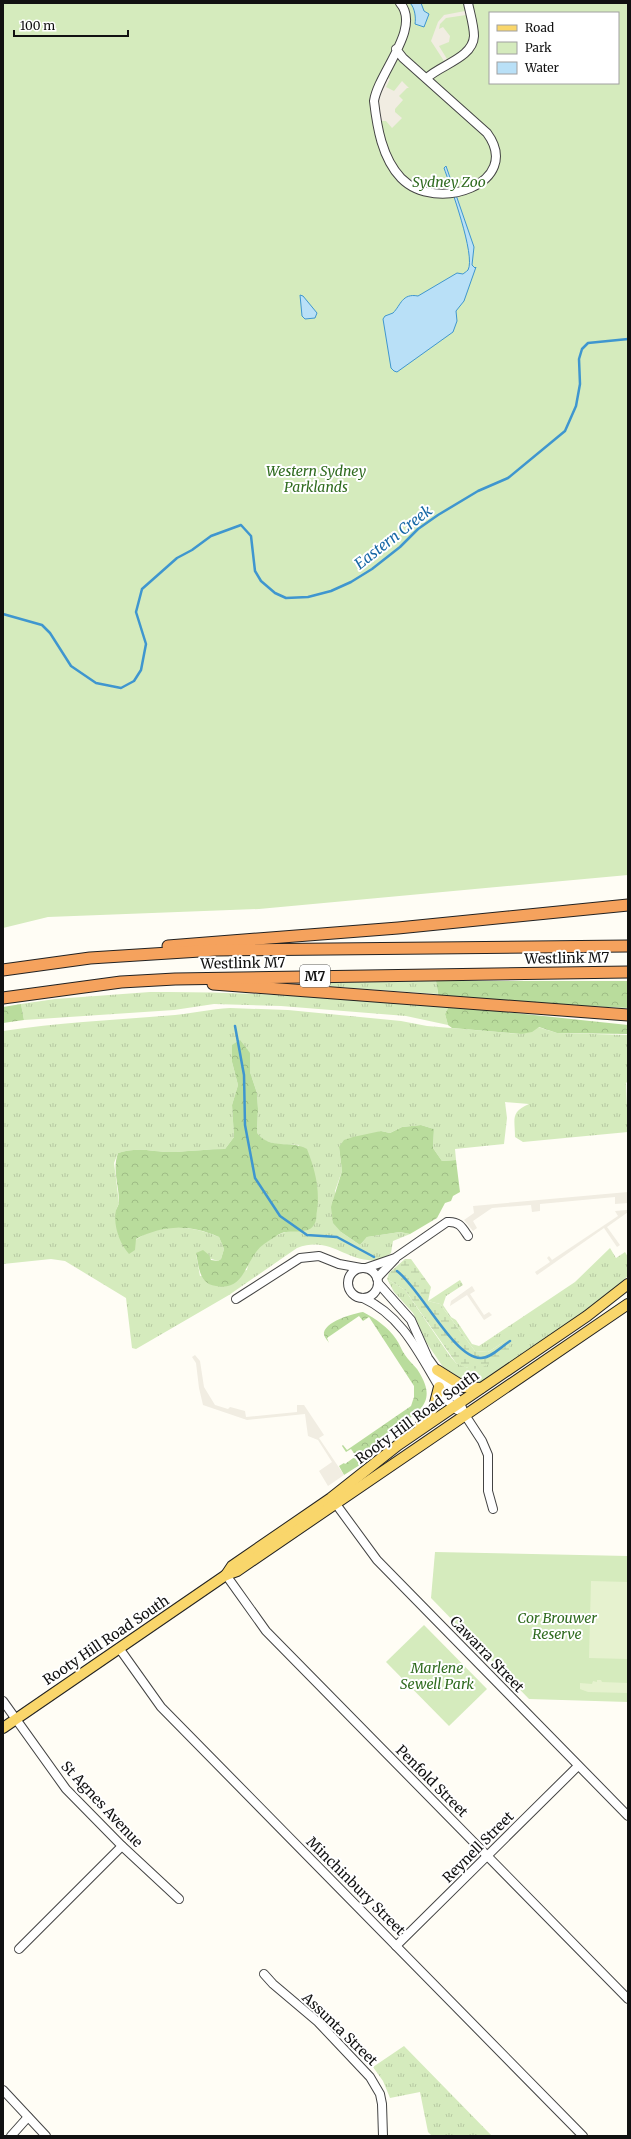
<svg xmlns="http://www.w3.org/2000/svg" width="631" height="2139" font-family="Merriweather,serif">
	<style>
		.grass { fill: url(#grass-tufts); fill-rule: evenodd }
		.forest { fill: url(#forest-crowns) }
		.wetland { fill: url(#wetland-marsh) }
		.park { fill: #d5ebbd; fill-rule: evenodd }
		.pitch { fill: #e6f2cf }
		.plaza { fill: #f1ede2 }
		.water { fill: #b9e0f7; stroke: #3f96cf }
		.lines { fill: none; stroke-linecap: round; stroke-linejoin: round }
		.stream { stroke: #3f96cf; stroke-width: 2.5 }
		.minor-casing { stroke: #444; stroke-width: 10 }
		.major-casing { stroke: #222; stroke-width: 12 }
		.highway-casing { stroke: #222; stroke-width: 13 }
		.minor { stroke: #fff; stroke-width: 8 }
		.major { stroke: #f9d66b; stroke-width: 10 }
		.highway { stroke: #f5a25d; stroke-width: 11 }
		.labels { text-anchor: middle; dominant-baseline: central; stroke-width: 4; stroke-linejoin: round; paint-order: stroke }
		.shield { fill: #fff; stroke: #585858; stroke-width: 1 }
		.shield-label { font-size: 13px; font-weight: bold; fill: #111 }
		.park-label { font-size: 14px; font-style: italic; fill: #2f6b1f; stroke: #fff }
		.street-label { font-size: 14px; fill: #111; stroke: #fff }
		.water-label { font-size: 15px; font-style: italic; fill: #1768a6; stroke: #fff }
	</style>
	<defs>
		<pattern id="grass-tufts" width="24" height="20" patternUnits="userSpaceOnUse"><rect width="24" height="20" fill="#d5ebbd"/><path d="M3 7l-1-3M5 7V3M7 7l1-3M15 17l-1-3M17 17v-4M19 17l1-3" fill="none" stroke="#b6c8a1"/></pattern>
		<pattern id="forest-crowns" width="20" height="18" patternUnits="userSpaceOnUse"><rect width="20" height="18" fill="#b9dc9c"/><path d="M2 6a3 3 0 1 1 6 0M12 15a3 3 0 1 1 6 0" fill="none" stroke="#9ebc85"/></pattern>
		<pattern id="wetland-marsh" width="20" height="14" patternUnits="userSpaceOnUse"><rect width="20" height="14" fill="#d5ebbd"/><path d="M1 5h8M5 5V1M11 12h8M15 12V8" fill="none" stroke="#b6c8a1"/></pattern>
	</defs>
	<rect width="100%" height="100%" fill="#fffdf5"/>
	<!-- grass -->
	<g class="grass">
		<path d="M436,981L438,994L324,986V982Z"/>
		<path d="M150,992C250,991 349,999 449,1006L445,1014L448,1025L406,1016L281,1006L214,1004L174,1010L24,1020L21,1004L55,999Z"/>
		<path d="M230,1008L288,1010L401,1021L427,1026L521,1034L538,1027L557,1033L628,1035V1081L626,1083L628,1132L523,1142L515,1137C515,1119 510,1112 529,1104L505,1102L507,1118L504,1144L455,1149L456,1160L442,1161L433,1148L434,1129L421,1125L402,1127L390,1133L381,1131L339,1147L342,1171L335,1191L341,1232L360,1245L367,1237L400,1232L410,1234L393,1241L391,1253C388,1255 382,1260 378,1260C346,1264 333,1235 297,1248L229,1295L136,1349L132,1348L126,1298L65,1261L51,1259L3,1264V1031C61,1022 117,1020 175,1015C193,1013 211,1009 230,1008ZM250,1053V1072L257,1093L258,1109L257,1133C268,1147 283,1144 299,1145L309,1229C302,1232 299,1230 291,1231C279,1232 259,1245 252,1255C249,1259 248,1266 247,1270L200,1276L196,1254L218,1261L221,1259L224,1249L219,1237C198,1228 174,1224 153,1231C147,1232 141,1237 135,1240L134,1250L118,1235L116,1210L119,1203L114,1163L118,1153C140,1146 154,1153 176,1152C192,1151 209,1149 225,1149L234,1137L232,1105L238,1085L232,1062Z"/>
		<path d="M610,1248L616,1258L625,1252L628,1257V1276L595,1306L482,1383L466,1384L467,1382L443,1367L426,1342L413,1313L394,1292L387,1279L405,1290L450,1356L456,1363L468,1368L507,1340L488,1352L475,1351L440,1304L428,1301L460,1280L463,1285L446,1296L443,1305L451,1317L456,1320L472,1344L479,1346L575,1282Z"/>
		<path d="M404,2046L492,2136H432L428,2132L420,2092L390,2098L383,2081L373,2067Z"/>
	</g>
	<!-- forest -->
	<g class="forest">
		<path d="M436,981H628V1008L439,999Z"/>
		<path d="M21,1004L24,1020L3,1023V1007Z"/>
		<path d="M449,1006L628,1025V1034L557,1033L539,1027L532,1032L521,1034L452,1028L448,1025L445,1014Z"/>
		<path d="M240,1040L250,1053V1072L257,1093L258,1109L257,1133C272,1151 289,1139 307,1149C315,1170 320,1188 317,1211C316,1214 317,1219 315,1223C309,1236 293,1229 282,1233C277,1235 272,1239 267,1242C244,1255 248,1292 216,1286C199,1284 199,1267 196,1253L203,1250L209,1255L211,1260L218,1261L221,1259L224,1249L219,1237C189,1224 163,1225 136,1239L135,1250L129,1254C119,1243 113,1225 116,1210C117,1207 119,1205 119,1202C119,1184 112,1170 118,1153C140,1146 154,1153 176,1152C192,1151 209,1149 225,1149L234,1137L232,1105L238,1085L232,1062V1045Z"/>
		<path d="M421,1125L434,1129L433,1148L442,1161L456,1160L460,1192L453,1196L451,1201L445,1203L437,1218L410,1234L400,1232L367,1237L360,1245L341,1232L333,1223L331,1207L342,1171L339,1147L344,1140L353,1137L381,1131L390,1133L402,1127Z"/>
		<path d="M363,1312C375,1318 389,1328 396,1339C400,1344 401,1350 405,1355C408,1360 413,1364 417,1369C441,1405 416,1412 391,1432C386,1436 383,1444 378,1449C368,1460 357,1467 344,1475L339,1466L344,1463L345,1464L356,1456L351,1449L346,1452L342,1446L343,1445L347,1450L411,1406L414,1397V1386L369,1317L363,1321L359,1316L327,1338L329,1343C328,1341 325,1338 324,1335C322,1322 355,1313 363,1312Z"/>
	</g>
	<!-- wetland -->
	<path class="wetland" d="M405,1259H411L431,1287L428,1301L440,1304L475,1351L488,1352L507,1340L510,1341L509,1350C491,1362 479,1377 456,1363L405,1290L387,1279L389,1273Z"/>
	<!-- park -->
	<g class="park">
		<path d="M3,3H628V875L259,909L48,917L3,928ZM490,13H618V83H490Z"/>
		<path d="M435,1552L628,1556V1702L529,1699L431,1598Z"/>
		<path d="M424,1625L487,1689L449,1726L386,1662Z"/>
	</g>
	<!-- pitch -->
	<g class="pitch">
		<path d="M591,1581L628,1582V1659L589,1658Z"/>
		<path d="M597,1680H601L602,1682L628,1683V1693L588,1692L580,1689V1683L592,1684L593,1681L597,1682Z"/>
	</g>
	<!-- plaza -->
	<g class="plaza">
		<path d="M465,11L466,15L446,18L440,24L439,29L443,27L450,36L449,42L439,46L447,59L444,61L431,41L438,22L444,15Z"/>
		<path d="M391,52L398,57L388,78L390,79L386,87L394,91L402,81L409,88H407L399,96L403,100L395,109V112L402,118L392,128L386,121H380L375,128L370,101Z"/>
		<path d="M628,1192V1203L615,1204V1197L540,1204V1211L532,1212L531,1205L492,1208L473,1221L477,1228L473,1231L464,1220L474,1213L473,1206Z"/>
		<path d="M627,1210L628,1212L607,1227L620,1245L617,1247L604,1228L537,1275L535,1272L550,1262L547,1258L549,1256L552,1260L618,1216L615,1211Z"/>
		<path d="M472,1286L475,1291L470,1294L484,1315L489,1312L492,1315L484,1320L467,1295L450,1306L451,1301Z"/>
		<path d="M195,1355L200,1361L204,1387L215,1405L228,1409L230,1407L245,1411L246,1417L297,1412V1405H304L324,1435L319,1438L344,1475L328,1486L319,1471L332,1462L318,1440L308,1436L305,1414L247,1420L203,1405L199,1388L196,1363L192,1357Z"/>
	</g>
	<!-- water -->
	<g class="water">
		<path d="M410,3H421L424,11L429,14L424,27L415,24C416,18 415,8 410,3Z"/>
		<path d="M446,166L474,247L472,265L475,268L476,267L464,301L456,311L457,321L453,332L397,372L394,371L391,368L383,319L385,316L393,313C401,305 402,293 418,296L457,273L463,274C464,273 466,272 468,270C476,256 450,185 444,168Z"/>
		<path d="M300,295L303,296L317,313L315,318L305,319L302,316Z"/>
	</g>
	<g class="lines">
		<!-- stream -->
		<g class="stream">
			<path d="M3,614L42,625L50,633L71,666L96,683L121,688L134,681L141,670L146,644L136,612L142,589L177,558L192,550L211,536L241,525L251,536L255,571L261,581L275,593L286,598L308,597L331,591L351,582L372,569L400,547L418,529L438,515L478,491L508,478L565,431L576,406L580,384L579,359L582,349L588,343L628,339"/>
			<path d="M235,1026L244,1075L245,1125L255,1178L280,1216L307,1235L337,1237L374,1257"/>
			<path d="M397,1271C421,1289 454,1359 481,1358C491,1358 502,1346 510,1341"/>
		</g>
		<defs>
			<g id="minor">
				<path d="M396,49L403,58L487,133C524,183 436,214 401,178C382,158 377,127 374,101C378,73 422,28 400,3"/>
				<path d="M427,78C440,65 473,58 474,36C474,26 470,13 468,3"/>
				<circle cx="363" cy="1283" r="15"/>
				<path d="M366,1268L395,1258L447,1222C459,1221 462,1227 468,1236"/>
				<path d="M377,1278L395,1259"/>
				<path d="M378,1283L411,1320L428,1358L460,1403L465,1415L482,1441L488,1455V1491L493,1509"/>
				<path d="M363,1298C407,1318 423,1363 448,1401L457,1410"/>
				<path d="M236,1299L300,1258L319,1256L339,1264L361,1268"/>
				<path d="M333,1500L377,1560L628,1816"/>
				<path d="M226,1575L266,1631L628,1999"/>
				<path d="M119,1648L161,1707L583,2136"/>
				<path d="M3,1701L66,1789L122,1846L179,1899"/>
				<path d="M396,1946L578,1766"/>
				<path d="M19,1949L122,1846"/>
				<path d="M264,1974L273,1984L318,2022L370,2077L380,2094L382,2104L383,2136"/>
				<path d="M3,2090L46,2136"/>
				<path d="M11,2136L28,2117"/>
			</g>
			<g id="major">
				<path d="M437,1370L464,1387L481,1388"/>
				<path d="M420,1426L434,1407L439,1387"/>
				<path d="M226,1575L232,1566L331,1498L398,1445L587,1316L628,1284"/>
				<path d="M3,1728L226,1575L237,1571L628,1304"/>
			</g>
			<g id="highway">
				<path d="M168,946L398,928L628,905"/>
				<path d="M3,970L90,958L216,950L628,946"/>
				<path d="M213,984L628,1015"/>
				<path d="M3,998L121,982L175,979L628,972"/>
			</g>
		</defs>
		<!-- minor casing -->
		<use href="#minor" class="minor-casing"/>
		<!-- major casing -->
		<use href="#major" class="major-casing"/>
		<!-- highway casing -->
		<use href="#highway" class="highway-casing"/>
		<!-- minor -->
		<use href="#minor" class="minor"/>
		<!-- major -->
		<use href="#major" class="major"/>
		<!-- highway -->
		<use href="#highway" class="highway"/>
	</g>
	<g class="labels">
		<!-- shield labels -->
		<rect class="shield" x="300" y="965" width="30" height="22" rx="3"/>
		<g class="shield-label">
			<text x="315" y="976">M7</text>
		</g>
		<!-- park labels -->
		<g class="park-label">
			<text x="449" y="182">Sydney Zoo</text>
			<text x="316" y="471">Western Sydney<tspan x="316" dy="16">Parklands</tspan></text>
			<text x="557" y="1618">Cor Brouwer<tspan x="557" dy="16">Reserve</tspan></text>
			<text x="437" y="1668">Marlene<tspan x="437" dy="16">Sewell Park</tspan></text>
		</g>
		<!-- street labels -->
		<g class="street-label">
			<text transform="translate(567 958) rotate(-1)">Westlink M7</text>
			<text transform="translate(243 963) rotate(-1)">Westlink M7</text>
			<text transform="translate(417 1417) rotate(-36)">Rooty Hill Road South</text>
			<text transform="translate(106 1640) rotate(-34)">Rooty Hill Road South</text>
			<text transform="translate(487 1654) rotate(46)">Cawarra Street</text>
			<text transform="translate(432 1781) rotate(45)">Penfold Street</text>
			<text transform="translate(102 1804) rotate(47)">St Agnes Avenue</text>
			<text transform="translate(478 1847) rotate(-45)">Reynell Street</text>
			<text transform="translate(356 1886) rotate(45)">Minchinbury Street</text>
			<text transform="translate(340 2029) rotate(44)">Assunta Street</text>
		</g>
		<!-- water labels -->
		<g class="water-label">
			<text transform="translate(393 537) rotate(-38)">Eastern Creek</text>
		</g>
	</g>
	<!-- border -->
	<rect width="631" height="2139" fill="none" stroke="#111111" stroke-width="8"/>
	<!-- legend -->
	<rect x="489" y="12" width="130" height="72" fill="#ffffff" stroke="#a0a0a0"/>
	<rect x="497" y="25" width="20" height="6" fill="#f9d66b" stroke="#a0a0a0"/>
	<text x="525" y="32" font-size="12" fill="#111111">Road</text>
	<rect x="497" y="42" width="20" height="12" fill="#d5ebbd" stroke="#a0a0a0"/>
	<text x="525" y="52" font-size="12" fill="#111111">Park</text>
	<rect x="497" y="62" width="20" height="12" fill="#b9e0f7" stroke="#a0a0a0"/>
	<text x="525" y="72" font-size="12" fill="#111111">Water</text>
	<!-- scale -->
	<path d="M14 30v6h114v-6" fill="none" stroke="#111111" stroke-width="2"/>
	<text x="20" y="30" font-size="12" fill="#111111" stroke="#ffffff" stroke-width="3" paint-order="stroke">100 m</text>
</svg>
